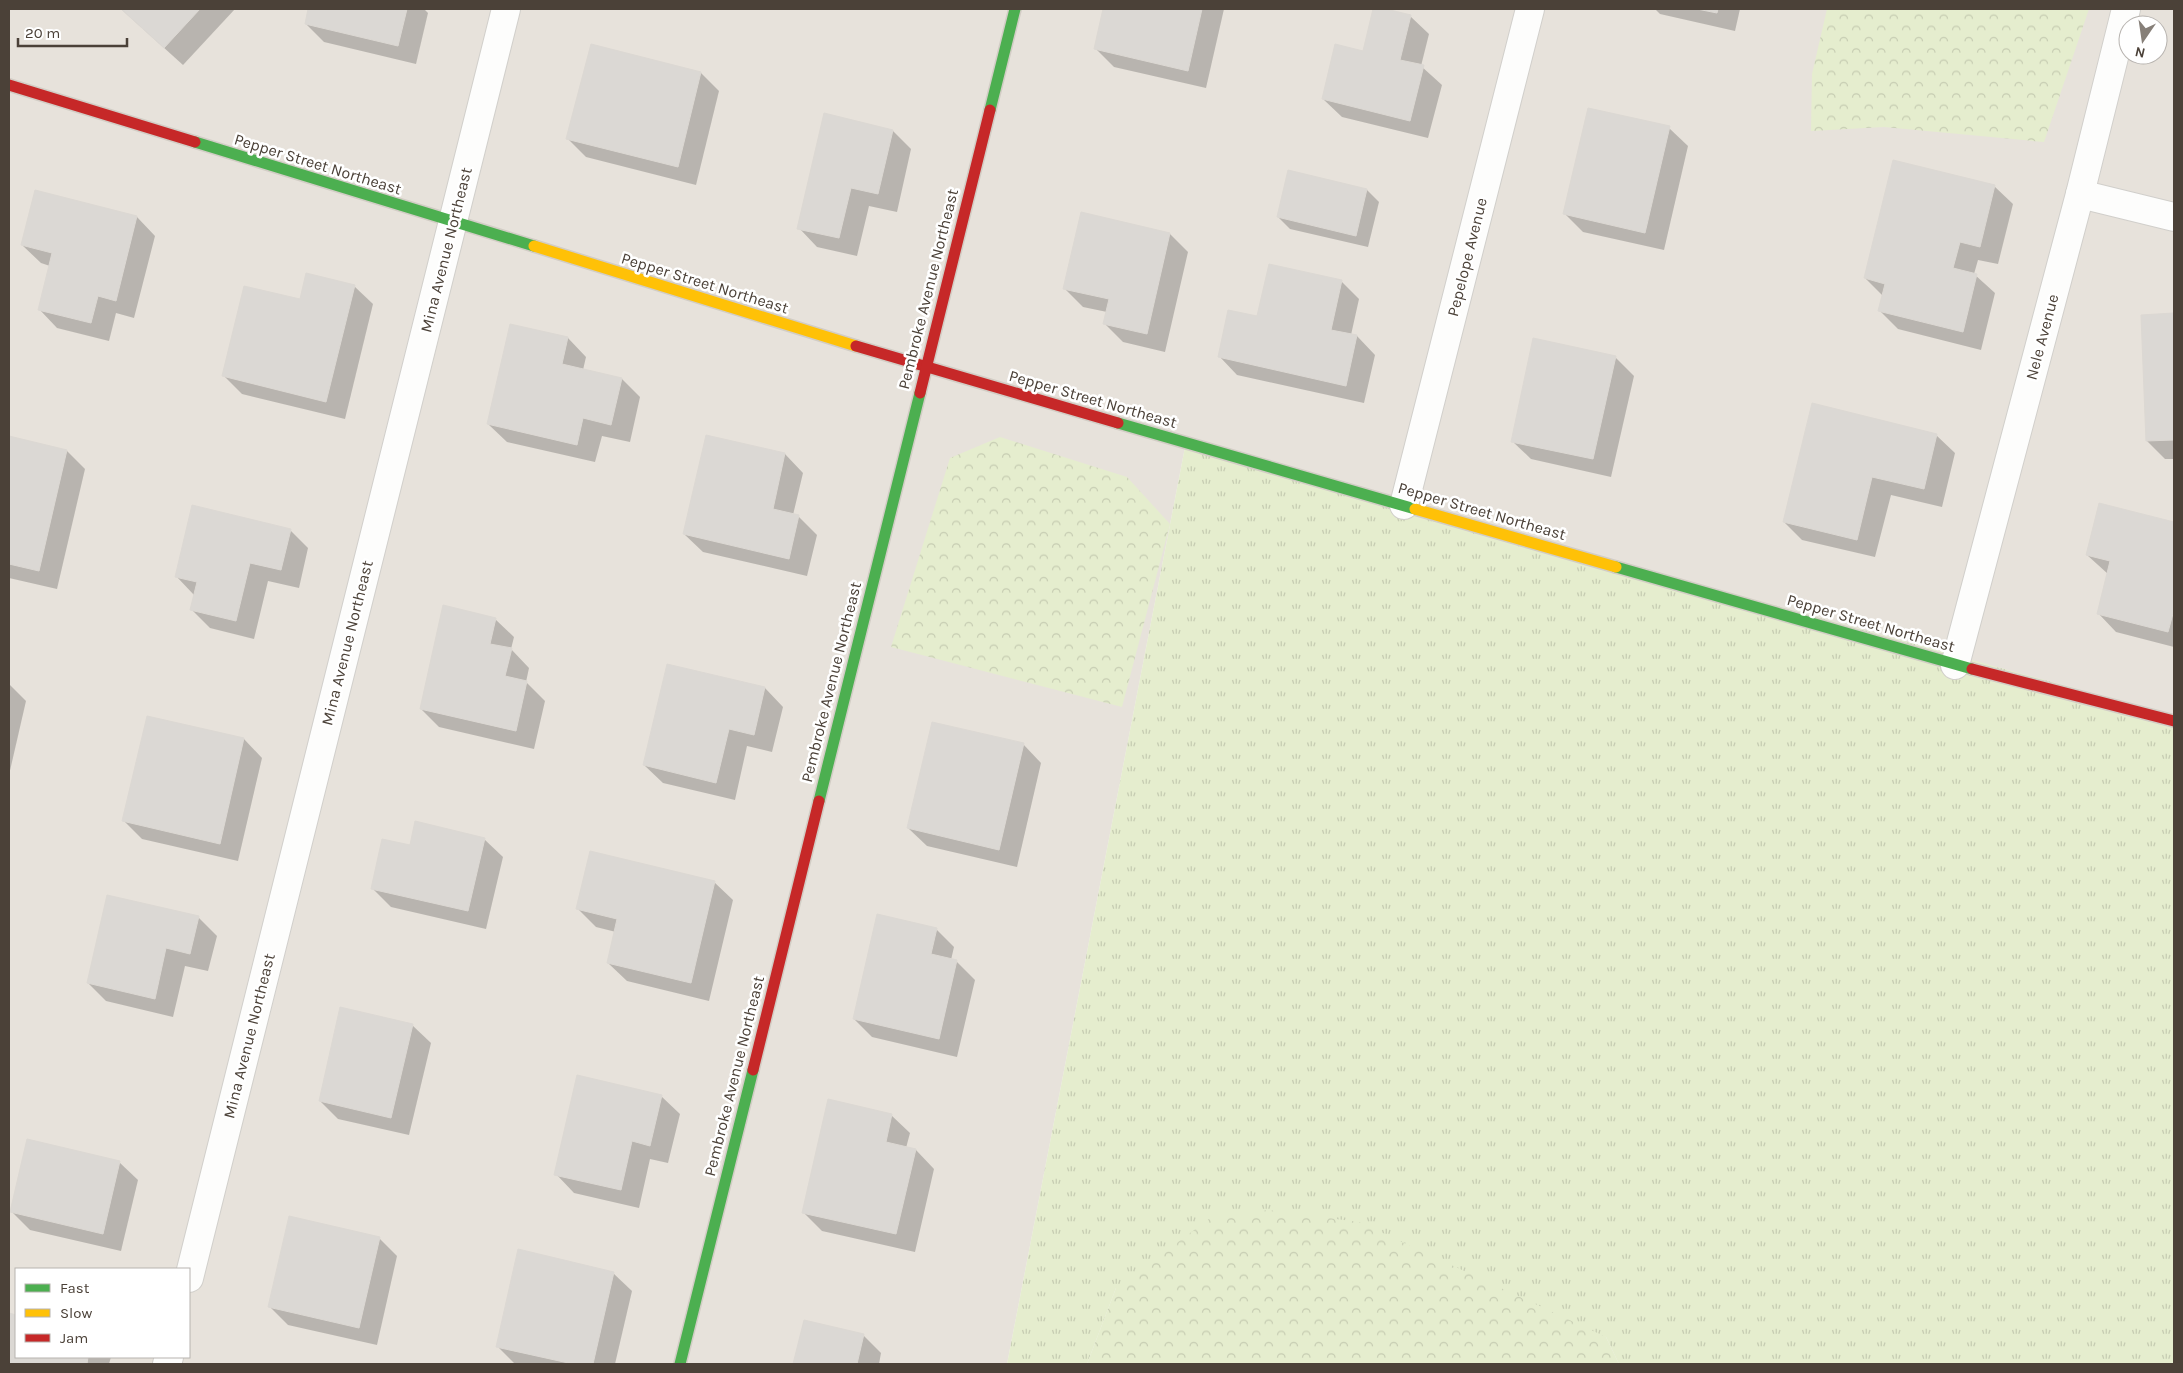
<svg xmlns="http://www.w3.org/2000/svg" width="2183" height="1373" font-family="Karla,sans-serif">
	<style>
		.residential { fill: #e7e2db; fill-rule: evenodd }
		.grass { fill: url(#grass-tufts) }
		.forest { fill: url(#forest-crowns) }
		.shadow { fill: #0003 }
		.building { fill: #dbd8d4; stroke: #dcd8d3 }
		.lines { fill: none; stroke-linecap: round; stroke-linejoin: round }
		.street-casing { stroke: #d1cfcb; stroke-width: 30 }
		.fast-casing { stroke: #d2cdc5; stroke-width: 14 }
		.slow-casing { stroke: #d2cdc5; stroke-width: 14 }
		.jam-casing { stroke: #d2cdc5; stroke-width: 14 }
		.street { stroke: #fdfdfc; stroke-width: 28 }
		.fast { stroke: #4caf50; stroke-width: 11 }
		.slow { stroke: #ffc107; stroke-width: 11 }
		.jam { stroke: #c62828; stroke-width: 11 }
		.labels { text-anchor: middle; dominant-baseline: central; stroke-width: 5; stroke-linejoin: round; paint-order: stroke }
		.street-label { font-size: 16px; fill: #4b4138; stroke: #fff }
	</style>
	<defs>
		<pattern id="grass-tufts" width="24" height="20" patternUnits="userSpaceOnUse" patternTransform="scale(1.25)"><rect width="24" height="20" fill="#e5edce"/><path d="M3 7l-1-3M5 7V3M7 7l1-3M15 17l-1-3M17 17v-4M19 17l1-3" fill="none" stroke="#c6ccb2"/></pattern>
		<pattern id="forest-crowns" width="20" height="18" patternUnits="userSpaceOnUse" patternTransform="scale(1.25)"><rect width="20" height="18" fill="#e5edce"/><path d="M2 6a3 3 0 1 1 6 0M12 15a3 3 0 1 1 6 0" fill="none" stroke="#c6ccb2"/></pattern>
	</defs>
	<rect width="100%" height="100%" fill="#f3f1ee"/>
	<!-- residential -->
	<path class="residential" d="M9,9H2174V721L1186,442L1007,1364H9ZM2128,25H2158V55H2128ZM16,1269H189V1357H16Z"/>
	<!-- grass -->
	<path class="grass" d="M1186,442L2174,716V1364H1619L1606,1337L1116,1288L1087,1364H1007Z"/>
	<!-- forest -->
	<g class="forest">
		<path d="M1827,9H2089L2044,142L1884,127L1811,131L1812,74Z"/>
		<path d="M1000,437L1127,477L1170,524L1122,707L891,647L950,458Z"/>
		<path d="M1269,1210L1359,1222L1606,1337L1619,1364H1087L1116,1288L1213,1216Z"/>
	</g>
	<!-- shadow -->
	<g class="shadow">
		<path d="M121,9H235L183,65Z"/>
		<path d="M310,9H424L428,13L416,64L324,42L306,24Z"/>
		<path d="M1105,9H1224L1206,88L1114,67L1096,49Z"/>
		<path d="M1374,9L1410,16L1429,34L1421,66L1442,85L1428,138L1342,117L1323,99L1364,52Z"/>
		<path d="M1655,9H1740L1735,31L1660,14Z"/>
		<path d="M701,73L719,91L696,185L586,157L568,139Z"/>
		<path d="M1669,128L1688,146L1664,250L1583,232L1565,214Z"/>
		<path d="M893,131L911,149L897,212L869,206L857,256L817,247L799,228Z"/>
		<path d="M1289,172L1367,190L1379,202L1368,247L1290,229L1278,217Z"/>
		<path d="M1994,186L2013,204L1998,264L1978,260L1974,274L1995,293L1981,350L1898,329L1880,311L1883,296L1865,278Z"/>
		<path d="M36,192L137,217L155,236L134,318L116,313L109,341L57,328L39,309L50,266L41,263L22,245Z"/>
		<path d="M1170,234L1188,252L1165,352L1123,342L1105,324L1107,312L1083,307L1065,289Z"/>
		<path d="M1341,281L1359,299L1351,335L1357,336L1375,355L1364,403L1237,375L1219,356L1258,318Z"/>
		<path d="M354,286L373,304L345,419L242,394L224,376Z"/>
		<path d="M2174,315V459H2165L2147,441L2142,316Z"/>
		<path d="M568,338L586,357L583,370L622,379L640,397L630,442L602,436L595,462L507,442L488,424Z"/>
		<path d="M1615,357L1634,376L1611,477L1531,459L1512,441Z"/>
		<path d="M1936,435L1955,453L1942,507L1891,495L1875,557L1802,540L1784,522Z"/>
		<path d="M9,437L67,451L85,469L57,589L9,578Z"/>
		<path d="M707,437L785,454L803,473L793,515L798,516L817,535L807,576L703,552L684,534Z"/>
		<path d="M2100,504L2174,523V647L2116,632L2098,613L2108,574L2087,555Z"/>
		<path d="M290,530L308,548L299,588L268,581L254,639L210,628L192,610L194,595L176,576Z"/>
		<path d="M495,619L514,637L511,649L529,668L526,682L545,701L534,749L439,727L421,709Z"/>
		<path d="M9,684L26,701L9,775Z"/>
		<path d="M765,688L783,707L772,752L747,746L735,800L663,783L644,765Z"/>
		<path d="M148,717L244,739L262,758L238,861L142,839L124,821Z"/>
		<path d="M1023,744L1041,763L1017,867L927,846L908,828Z"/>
		<path d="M484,839L503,857L486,929L391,907L372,888L411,847Z"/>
		<path d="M714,882L733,900L709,1001L627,981L608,963L616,932L596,927L578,909Z"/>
		<path d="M198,917L217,936L208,971L185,966L173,1017L106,1001L88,983Z"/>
		<path d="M936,929L954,947L951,960L956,961L975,980L957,1057L872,1037L854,1019Z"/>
		<path d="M412,1025L431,1043L409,1135L338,1119L320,1101Z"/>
		<path d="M661,1096L680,1114L668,1163L650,1159L639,1208L574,1193L556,1174Z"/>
		<path d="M891,1115L910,1133L906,1148L916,1150L934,1169L915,1252L822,1231L803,1212Z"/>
		<path d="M119,1162L138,1180L121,1251L30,1230L12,1212Z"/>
		<path d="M379,1238L397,1256L377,1345L288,1325L270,1307Z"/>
		<path d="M613,1273L632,1291L615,1364H515L497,1346Z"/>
		<path d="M10,1314L16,1316V1357H111L109,1364H9Z"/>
		<path d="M804,1321L863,1335L881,1353L879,1364H794Z"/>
	</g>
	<!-- building -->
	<g class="building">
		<path d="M121,9H200L164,48Z"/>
		<path d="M308,9H407L398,46L305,24Z"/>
		<path d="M1103,9H1202L1188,71L1094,49Z"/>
		<path d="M1373,9H1386L1411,15L1400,60L1424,65L1410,121L1322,99L1335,44L1363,51Z"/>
		<path d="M1697,9H1718L1717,13Z"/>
		<path d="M591,44L701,72L678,167L566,139Z"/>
		<path d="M1588,108L1670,126L1645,233L1563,214Z"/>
		<path d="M824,113L893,130L878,194L851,188L839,238L797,229Z"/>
		<path d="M1893,160L1995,185L1980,247L1960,242L1953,268L1977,274L1963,332L1878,311L1885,284L1864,278Z"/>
		<path d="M1288,170L1367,189L1356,236L1277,217Z"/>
		<path d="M35,190L137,216L116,301L98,296L91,323L38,310L52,253L21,245Z"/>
		<path d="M1081,212L1170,233L1147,334L1103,324L1109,299L1063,289Z"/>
		<path d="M1269,264L1342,280L1331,330L1357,335L1346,386L1218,357L1228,310L1257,316Z"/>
		<path d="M306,273L355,285L326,402L222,376L244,286L300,299Z"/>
		<path d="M2174,313V440L2146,441L2141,315Z"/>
		<path d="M510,324L568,337L562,364L622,378L611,425L583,418L577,445L487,424Z"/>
		<path d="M1533,338L1616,356L1593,459L1511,442Z"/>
		<path d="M1812,403L1937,434L1924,489L1872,477L1857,540L1783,522Z"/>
		<path d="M706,435L785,453L773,509L799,515L789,559L683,534Z"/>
		<path d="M9,436L67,450L39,571L9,564Z"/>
		<path d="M2099,503L2174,522V610L2168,632L2097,614L2110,561L2086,555Z"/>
		<path d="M192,505L291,529L281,570L250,563L236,621L190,610L197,582L175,577Z"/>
		<path d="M443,605L496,618L490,644L512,648L505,676L527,681L516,731L420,709Z"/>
		<path d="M667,664L765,687L754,735L729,729L716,783L643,765Z"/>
		<path d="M147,716L244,738L220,844L122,821Z"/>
		<path d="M932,722L1024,743L999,850L907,828Z"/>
		<path d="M415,821L485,838L468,911L371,889L382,839L410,845Z"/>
		<path d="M590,851L715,881L691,983L607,963L617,919L576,909Z"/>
		<path d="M107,895L199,916L190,954L166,948L155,999L87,983Z"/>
		<path d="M877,914L937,928L931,954L957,960L939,1039L853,1019Z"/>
		<path d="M340,1007L413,1024L391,1118L319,1101Z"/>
		<path d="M577,1075L662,1095L650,1146L632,1141L621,1190L554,1175Z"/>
		<path d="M828,1099L892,1114L886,1142L916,1149L896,1234L802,1213Z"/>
		<path d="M27,1139L120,1161L103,1234L10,1212Z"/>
		<path d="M289,1216L380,1237L359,1328L268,1307Z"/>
		<path d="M518,1249L614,1272L593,1364H573L496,1347Z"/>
		<path d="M9,1313L16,1315V1357H88L87,1364H9Z"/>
		<path d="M804,1320L864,1334L857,1364H793Z"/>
	</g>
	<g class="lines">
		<defs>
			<g id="street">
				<path d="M2080,194L2174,217"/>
				<path d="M1404,505L1530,9"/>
				<path d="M1955,665L2080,194L2126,9"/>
				<path d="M189,1278L506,9"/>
				<path d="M167,1364L169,1357"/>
			</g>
			<g id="fast">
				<path d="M990,110L1015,9"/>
				<path d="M195,142L534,246"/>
				<path d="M1118,423L1415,509"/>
				<path d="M1616,567L1972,669"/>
				<path d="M819,801L920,393"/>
				<path d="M680,1364L753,1070"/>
			</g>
			<g id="slow">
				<path d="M534,246L856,346"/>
				<path d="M1415,509L1616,567"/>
			</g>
			<g id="jam">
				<path d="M9,85L195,142"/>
				<path d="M856,346L1118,423"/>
				<path d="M920,393L990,110"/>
				<path d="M1972,669L2174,721"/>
				<path d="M753,1070L819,801"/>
			</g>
		</defs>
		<!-- street casing -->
		<use href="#street" class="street-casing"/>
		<!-- fast casing -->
		<use href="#fast" class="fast-casing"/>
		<!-- slow casing -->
		<use href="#slow" class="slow-casing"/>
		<!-- jam casing -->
		<use href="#jam" class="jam-casing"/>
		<!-- street -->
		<use href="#street" class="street"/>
		<!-- fast -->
		<use href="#fast" class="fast"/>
		<!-- slow -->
		<use href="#slow" class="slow"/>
		<!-- jam -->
		<use href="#jam" class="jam"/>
	</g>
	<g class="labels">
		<!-- street labels -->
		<g class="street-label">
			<text transform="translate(318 164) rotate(17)">Pepper Street Northeast</text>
			<text transform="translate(446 250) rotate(-76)">Mina Avenue Northeast</text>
			<text transform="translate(1467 257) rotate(-76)">Pepelope Avenue</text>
			<text transform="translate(705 283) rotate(17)">Pepper Street Northeast</text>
			<text transform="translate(928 289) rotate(-76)">Pembroke Avenue Northeast</text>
			<text transform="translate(2042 337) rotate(-75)">Nele Avenue</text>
			<text transform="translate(1093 399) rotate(16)">Pepper Street Northeast</text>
			<text transform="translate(1482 511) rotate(16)">Pepper Street Northeast</text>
			<text transform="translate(1871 623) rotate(16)">Pepper Street Northeast</text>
			<text transform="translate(347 643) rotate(-76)">Mina Avenue Northeast</text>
			<text transform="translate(831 682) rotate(-76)">Pembroke Avenue Northeast</text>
			<text transform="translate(249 1036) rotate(-76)">Mina Avenue Northeast</text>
			<text transform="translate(734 1076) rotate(-76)">Pembroke Avenue Northeast</text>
		</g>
	</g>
	<!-- border -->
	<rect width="2183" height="1373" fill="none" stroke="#4b4138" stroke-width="20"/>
	<!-- legend -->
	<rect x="15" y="1268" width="175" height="90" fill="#ffffff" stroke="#b7b3af"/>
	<rect x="25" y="1284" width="25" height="8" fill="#4caf50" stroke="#b7b3af"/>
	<text x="60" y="1293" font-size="15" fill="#4b4138">Fast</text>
	<rect x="25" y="1309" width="25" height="8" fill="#ffc107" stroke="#b7b3af"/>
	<text x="60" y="1318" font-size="15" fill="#4b4138">Slow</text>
	<rect x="25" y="1334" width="25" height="8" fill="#c62828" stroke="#b7b3af"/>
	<text x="60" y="1343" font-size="15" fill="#4b4138">Jam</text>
	<!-- north arrow -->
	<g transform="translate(2143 40) rotate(193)"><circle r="24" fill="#ffffff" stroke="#b7b3af"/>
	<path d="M0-4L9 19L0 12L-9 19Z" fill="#867f78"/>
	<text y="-8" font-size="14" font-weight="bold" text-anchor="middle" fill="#4b4138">N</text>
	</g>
	<!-- scale -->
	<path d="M18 38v8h109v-8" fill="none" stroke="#4b4138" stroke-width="2.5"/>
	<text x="25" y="38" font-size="15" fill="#4b4138" stroke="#ffffff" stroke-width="4" paint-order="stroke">20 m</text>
</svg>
